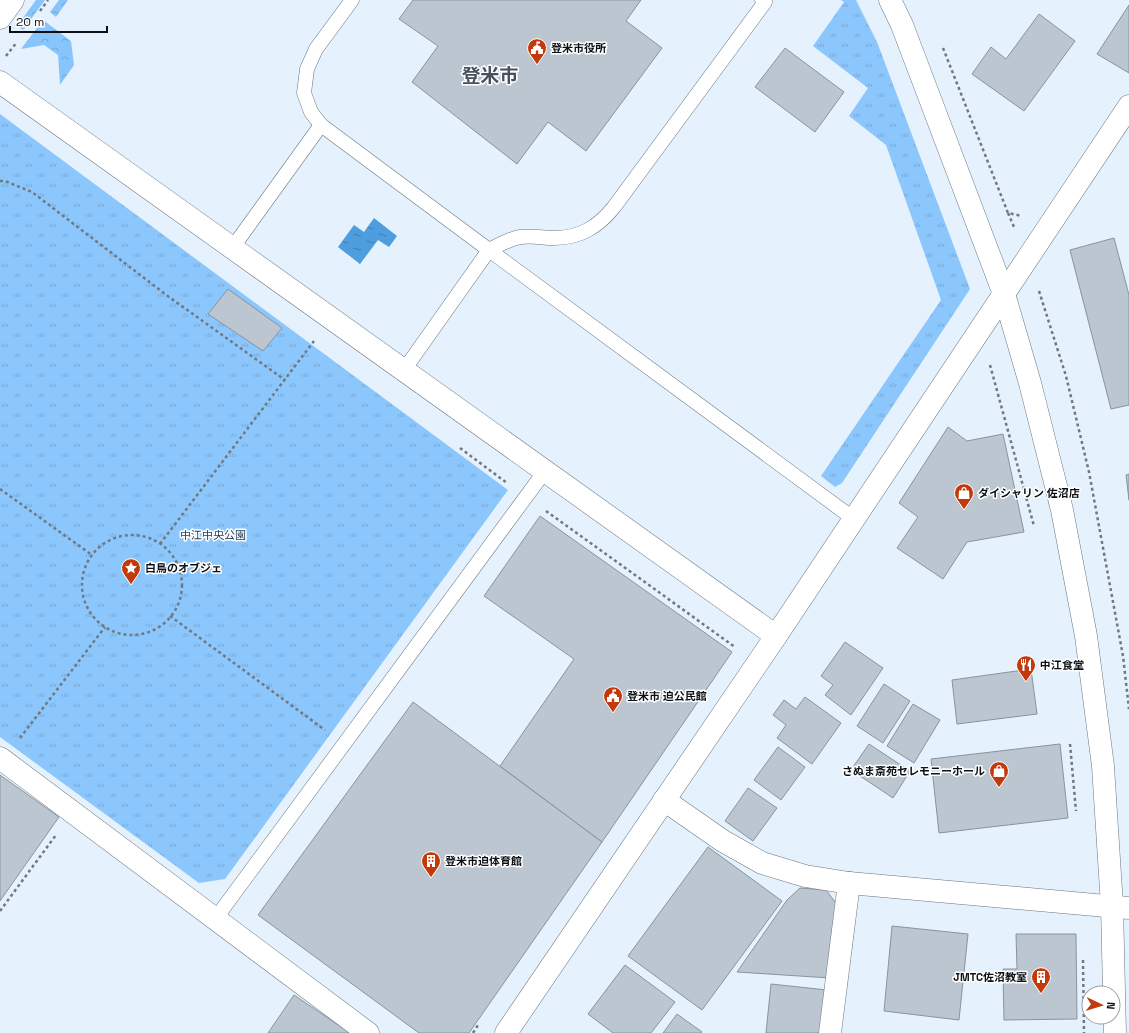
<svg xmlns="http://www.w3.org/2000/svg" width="1129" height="1033" font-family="'Space Grotesk','Noto Sans JP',sans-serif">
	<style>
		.grass { fill: url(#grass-tufts) }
		.forest { fill: url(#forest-crowns) }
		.water { fill: url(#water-ripples) }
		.building { fill: #bbc6d1; stroke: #88939d }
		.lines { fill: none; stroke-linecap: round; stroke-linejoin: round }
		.service-casing { stroke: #6b767f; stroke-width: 15 }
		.minor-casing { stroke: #6b767f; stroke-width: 23 }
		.tertiary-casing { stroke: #6b767f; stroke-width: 23 }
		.path { stroke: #717880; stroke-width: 2.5; stroke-dasharray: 3 3; stroke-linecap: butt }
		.service { stroke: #fff; stroke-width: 14 }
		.minor { stroke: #fff; stroke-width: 22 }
		.tertiary { stroke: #fff; stroke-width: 22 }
		.labels { text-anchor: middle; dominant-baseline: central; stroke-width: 3; stroke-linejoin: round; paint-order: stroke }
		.poi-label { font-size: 11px; font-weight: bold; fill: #0c1014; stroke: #fff; text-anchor: start }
		.park-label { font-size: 11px; fill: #1b3c58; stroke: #fff }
		.town-label { font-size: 19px; font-weight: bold; fill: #47515a; stroke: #fff }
	</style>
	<defs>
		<pattern id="grass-tufts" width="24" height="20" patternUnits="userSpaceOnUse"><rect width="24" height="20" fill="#8bc7fc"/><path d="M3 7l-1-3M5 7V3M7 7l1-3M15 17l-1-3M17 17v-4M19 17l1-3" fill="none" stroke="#77aad7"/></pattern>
		<pattern id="forest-crowns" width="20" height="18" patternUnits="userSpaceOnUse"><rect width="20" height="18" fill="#87c5fc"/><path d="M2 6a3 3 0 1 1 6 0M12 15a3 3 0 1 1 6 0" fill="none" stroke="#73a8d7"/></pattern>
		<pattern id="water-ripples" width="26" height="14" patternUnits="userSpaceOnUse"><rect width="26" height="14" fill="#4d9ddf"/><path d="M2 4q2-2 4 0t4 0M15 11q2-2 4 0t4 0" fill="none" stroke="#3e7fb4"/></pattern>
	</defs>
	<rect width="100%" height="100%" fill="#e5f1fc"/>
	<!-- grass -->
	<g class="grass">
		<path d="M841,0H856L877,42L970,289L842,483L835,487L821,476L941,300L886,145L849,116L868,88L813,46L844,2Z"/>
		<path d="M0,114L508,490L225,879L199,883L0,737Z"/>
	</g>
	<!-- forest -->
	<g class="forest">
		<path d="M36,0H45L23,30L17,26Z"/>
		<path d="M59,0H68L56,17L50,12Z"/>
		<path d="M43,20L71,41L74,65L60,85L58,55L44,45L21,49Z"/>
	</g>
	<!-- water -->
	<path class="water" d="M374,218L397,236L389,247L378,240L360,264L338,247L354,225L364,232Z"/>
	<!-- building -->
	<g class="building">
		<path d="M413,0H641L626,21L662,48L586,151L548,122L517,164L412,82L438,46L399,19Z"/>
		<path d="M1129,5V73L1097,54Z"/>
		<path d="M1039,14L1075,41L1024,111L972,74L991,47L1006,59Z"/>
		<path d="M785,48L844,92L815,132L755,87Z"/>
		<path d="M1114,238L1129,295V405L1111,409L1070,250Z"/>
		<path d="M228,289L282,328L263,351L208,314Z"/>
		<path d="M948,427L967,441L1003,434L1024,532L967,542L943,579L897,548L918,517L899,503Z"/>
		<path d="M1129,474V500L1126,475Z"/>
		<path d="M540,516L732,652L602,842L500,766L574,659L484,596Z"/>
		<path d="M845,642L883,668L851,715L825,695L833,685L821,676Z"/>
		<path d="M1031,669L1037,714L957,724L952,680Z"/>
		<path d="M884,684L910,701L883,743L857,726Z"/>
		<path d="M805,697L841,723L812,764L777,738L786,725L773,715L784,700L796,709Z"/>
		<path d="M413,702L602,842L469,1033H419L258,915Z"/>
		<path d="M913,704L940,720L914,763L887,746Z"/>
		<path d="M869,744L910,771L893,798L851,770Z"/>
		<path d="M1060,744L1068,818L939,833L931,759Z"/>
		<path d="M778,747L805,767L781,800L754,780Z"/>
		<path d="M0,775L59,817L0,901Z"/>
		<path d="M748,788L777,808L753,841L725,821Z"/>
		<path d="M708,847L782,901L702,1010L628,956Z"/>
		<path d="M800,888L826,890L838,906L830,978L737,972L787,900Z"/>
		<path d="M892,926L968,934L959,1020L884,1011Z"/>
		<path d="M1016,934H1076L1077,1019L1004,1020L1003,969H1017Z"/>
		<path d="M625,965L675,1002L651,1033H613L588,1014Z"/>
		<path d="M771,984L827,990L823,1033H766Z"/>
		<path d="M294,995L350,1033H268Z"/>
		<path d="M677,1014L702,1032L701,1033H663Z"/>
	</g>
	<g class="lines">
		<defs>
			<g id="service">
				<path d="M321,125L311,112L304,93L307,69L316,49L352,0"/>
				<path d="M233,247L321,125L489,250C499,245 509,239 520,237C531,235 543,238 554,238C580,238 598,227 614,207L765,2L762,0"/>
				<path d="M404,370L489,250L854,519"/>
				<path d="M216,918L545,471"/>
			</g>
			<g id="minor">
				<path d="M0,82L776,636"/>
				<path d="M0,758L368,1033"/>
				<path d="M664,800L723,841L762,863L805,876L849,883L1129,908"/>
				<path d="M506,1033L776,636L1129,106"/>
				<path d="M830,1033L849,883"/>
			</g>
			<g id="tertiary">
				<path d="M890,0L902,25L1004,294L1030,383L1062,510L1086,636L1103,766L1112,906L1115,1033"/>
				<path d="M0,18L13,0"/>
			</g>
		</defs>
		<!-- service casing -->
		<use href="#service" class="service-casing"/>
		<!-- minor casing -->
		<use href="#minor" class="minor-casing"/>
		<!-- tertiary casing -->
		<use href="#tertiary" class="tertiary-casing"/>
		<!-- path -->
		<g class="path">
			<path d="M40,11L48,0"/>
			<path d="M943,48L1008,213L1022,216"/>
			<path d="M6,56L17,42"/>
			<path d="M0,181H5L32,192L169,297L285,380"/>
			<path d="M1008,213L1014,227"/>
			<path d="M1039,291L1066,376L1089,472L1123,656L1129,709"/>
			<path d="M990,365L1034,526"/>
			<path d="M460,448L507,483"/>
			<path d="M0,489L92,555"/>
			<path d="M546,511L735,647"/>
			<circle cx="132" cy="585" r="50"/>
			<path d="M160,544L314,341"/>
			<path d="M170,616L325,730"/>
			<path d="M20,738L105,627"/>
			<path d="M1070,744L1076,811"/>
			<path d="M0,911L56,835"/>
			<path d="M1083,960L1084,1033"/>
			<path d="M473,1033L478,1025"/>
		</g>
		<!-- service -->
		<use href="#service" class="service"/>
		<!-- minor -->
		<use href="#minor" class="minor"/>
		<!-- tertiary -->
		<use href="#tertiary" class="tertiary"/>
	</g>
	<!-- icons -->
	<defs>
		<symbol id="civic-pin" viewBox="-11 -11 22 30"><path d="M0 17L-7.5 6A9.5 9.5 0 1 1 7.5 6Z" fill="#c2390b" stroke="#fff"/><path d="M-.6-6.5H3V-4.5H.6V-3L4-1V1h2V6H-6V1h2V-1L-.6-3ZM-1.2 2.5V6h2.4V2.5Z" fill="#fff"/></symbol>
		<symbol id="shop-pin" viewBox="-11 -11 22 30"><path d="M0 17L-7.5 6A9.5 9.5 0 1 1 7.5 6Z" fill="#c2390b" stroke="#fff"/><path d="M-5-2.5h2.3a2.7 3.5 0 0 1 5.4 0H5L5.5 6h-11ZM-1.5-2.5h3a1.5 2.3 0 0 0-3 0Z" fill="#fff"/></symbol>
		<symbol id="sight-pin" viewBox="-11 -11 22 30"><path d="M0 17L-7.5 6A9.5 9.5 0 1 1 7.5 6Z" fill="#c2390b" stroke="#fff"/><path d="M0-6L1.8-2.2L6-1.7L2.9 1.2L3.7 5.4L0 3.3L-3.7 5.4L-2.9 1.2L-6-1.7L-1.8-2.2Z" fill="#fff"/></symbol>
		<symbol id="restaurant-pin" viewBox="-11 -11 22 30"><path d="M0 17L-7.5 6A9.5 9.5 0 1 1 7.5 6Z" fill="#c2390b" stroke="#fff"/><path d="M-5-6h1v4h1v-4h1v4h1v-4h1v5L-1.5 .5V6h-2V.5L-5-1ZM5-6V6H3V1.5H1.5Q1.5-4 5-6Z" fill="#fff"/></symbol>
		<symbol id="building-pin" viewBox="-11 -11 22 30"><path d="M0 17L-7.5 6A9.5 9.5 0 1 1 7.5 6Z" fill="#c2390b" stroke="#fff"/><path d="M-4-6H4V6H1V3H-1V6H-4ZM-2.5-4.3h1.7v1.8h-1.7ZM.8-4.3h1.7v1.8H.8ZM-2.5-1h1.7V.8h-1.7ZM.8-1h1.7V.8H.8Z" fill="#fff"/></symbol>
	</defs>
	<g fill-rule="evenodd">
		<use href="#civic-pin" x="526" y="37" width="22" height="30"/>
		<use href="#shop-pin" x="953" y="482" width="22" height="30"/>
		<use href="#sight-pin" x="120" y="557" width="22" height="30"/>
		<use href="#restaurant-pin" x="1015" y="654" width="22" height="30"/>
		<use href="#civic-pin" x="602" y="685" width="22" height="30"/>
		<use href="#shop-pin" x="988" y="760" width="22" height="30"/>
		<use href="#building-pin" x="420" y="850" width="22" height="30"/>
		<use href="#building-pin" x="1030" y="966" width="22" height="30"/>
	</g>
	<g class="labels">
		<!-- poi labels -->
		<g class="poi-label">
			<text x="551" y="48">登米市役所</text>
			<text x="978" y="493">ダイシャリン 佐沼店</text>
			<text x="145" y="568">白鳥のオブジェ</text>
			<text x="1040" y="665">中江食堂</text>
			<text x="627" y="696">登米市 迫公民館</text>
			<text x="985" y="771" text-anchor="end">さぬま斎苑セレモニーホール</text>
			<text x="445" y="861">登米市迫体育館</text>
			<text x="1027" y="977" text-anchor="end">JMTC佐沼教室</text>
		</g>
		<!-- park labels -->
		<g class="park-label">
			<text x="213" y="535">中江中央公園</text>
		</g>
		<!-- town labels -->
		<g class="town-label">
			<text x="490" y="75">登米市</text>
		</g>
	</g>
	<!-- north arrow -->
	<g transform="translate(1101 1005) rotate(94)"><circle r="19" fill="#ffffff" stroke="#9e9fa1"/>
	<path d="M0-3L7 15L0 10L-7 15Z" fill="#c2390b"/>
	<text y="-6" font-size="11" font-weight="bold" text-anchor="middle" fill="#0c1014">N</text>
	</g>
	<!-- scale -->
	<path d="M10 26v6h97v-6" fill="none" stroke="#0c1014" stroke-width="2"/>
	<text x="16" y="26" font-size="12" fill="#0c1014" stroke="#ffffff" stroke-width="3" paint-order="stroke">20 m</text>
</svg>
